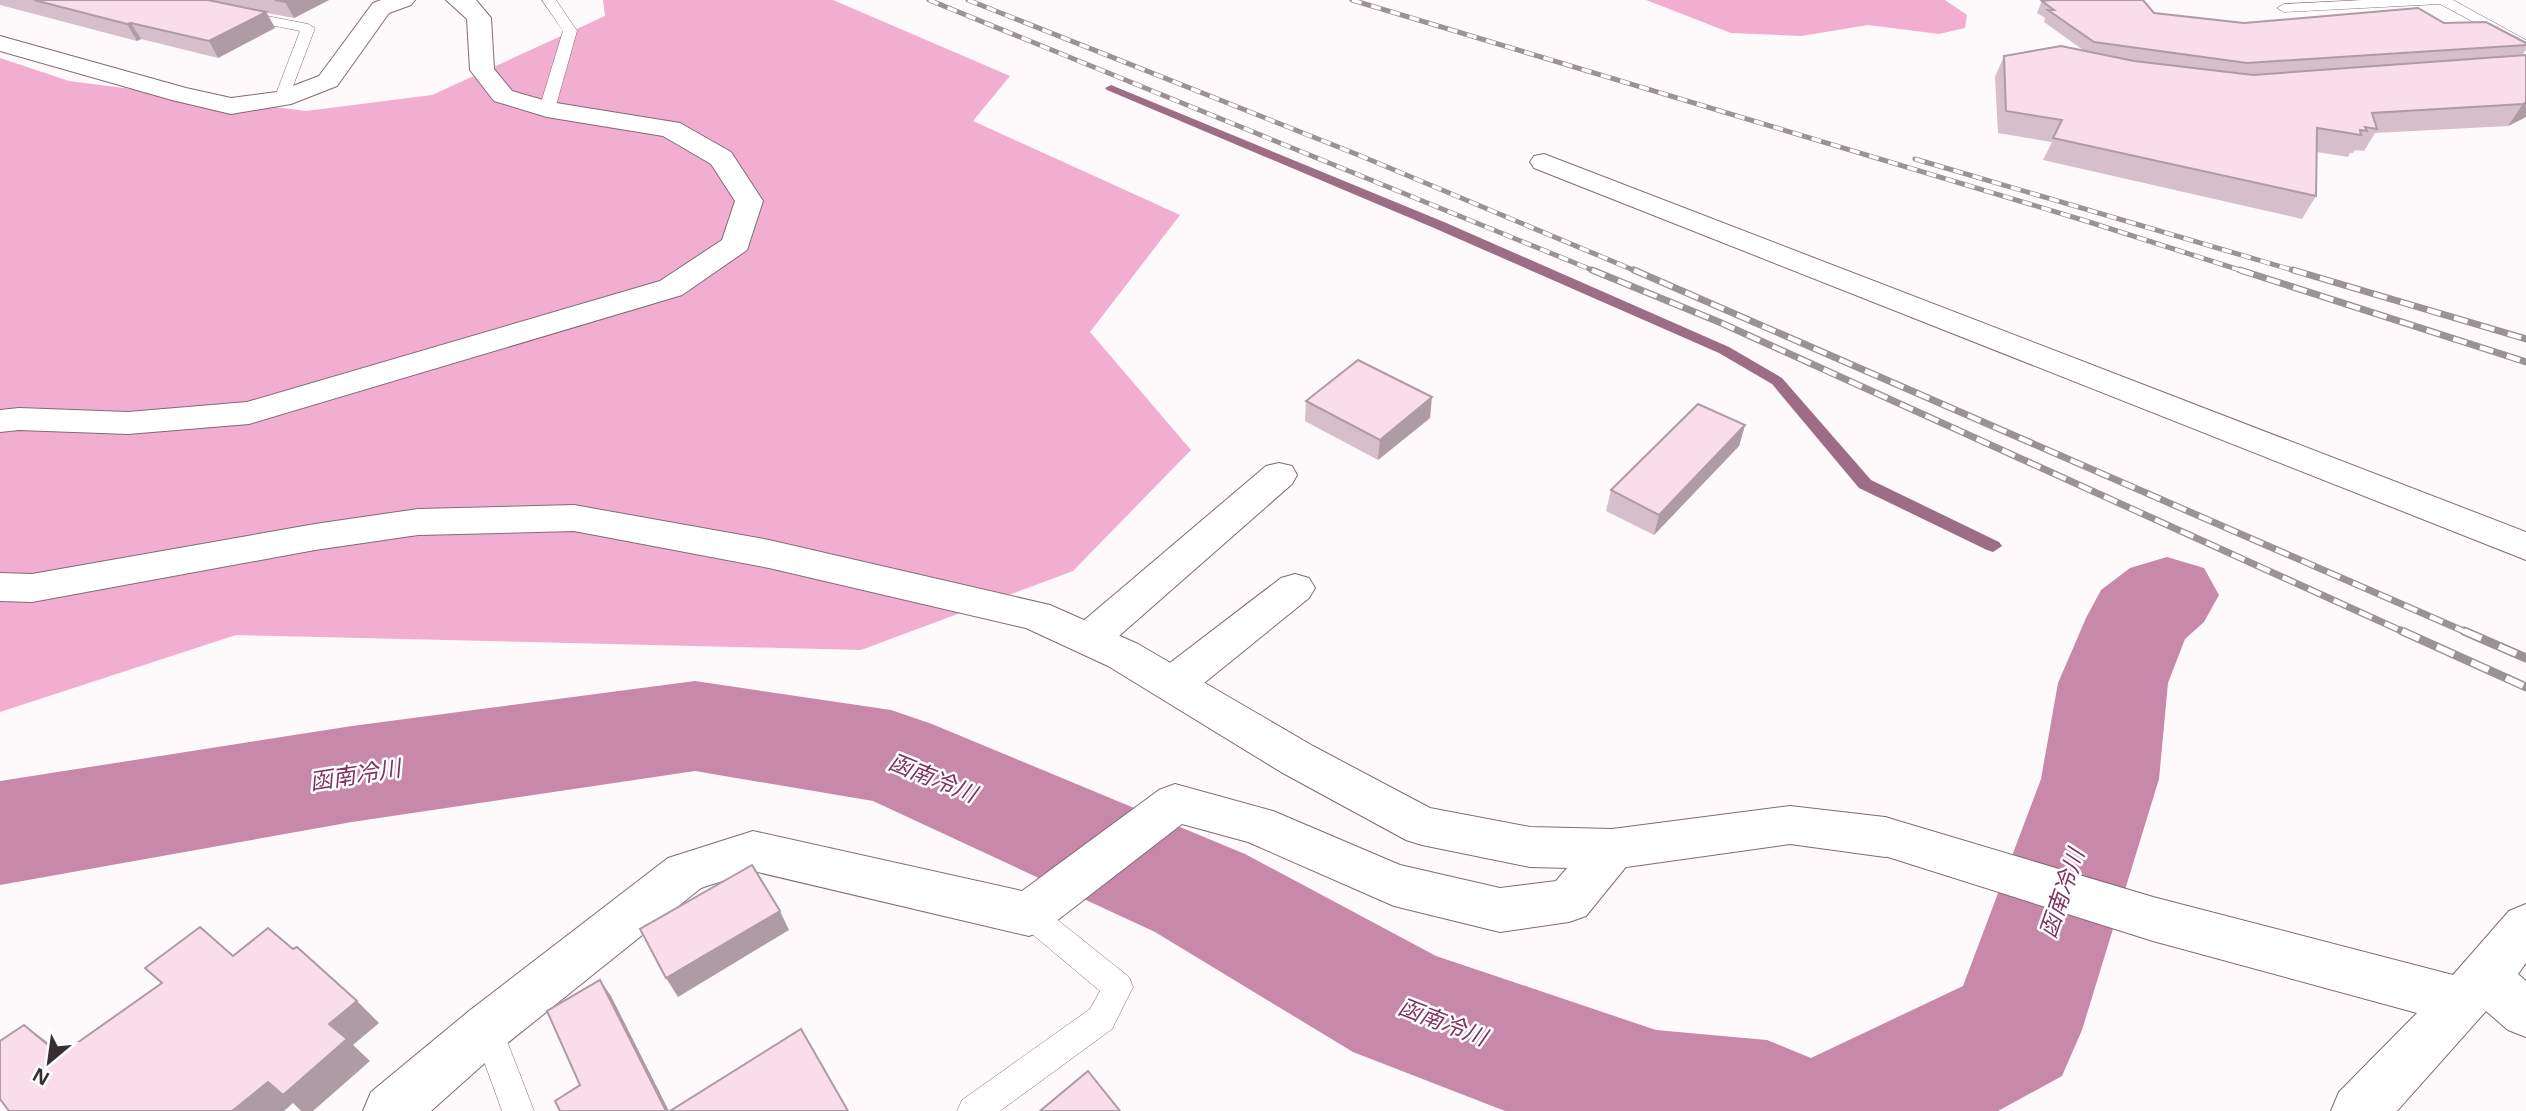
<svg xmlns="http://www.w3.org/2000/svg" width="2526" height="1111" font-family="'Open Sans','Noto Sans JP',sans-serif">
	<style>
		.forest { fill: #f1aed1 }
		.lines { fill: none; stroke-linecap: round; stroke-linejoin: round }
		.stream { fill: #9d6d86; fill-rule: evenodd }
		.river { fill: #c888aa; fill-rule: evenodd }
		.service-casing { stroke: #826a76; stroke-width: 1 }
		.minor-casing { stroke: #826a76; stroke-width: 2 }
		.tertiary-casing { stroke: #826a76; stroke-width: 2 }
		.service { fill: #fff; fill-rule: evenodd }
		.minor { fill: #fff; fill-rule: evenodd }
		.tertiary { fill: #fff; fill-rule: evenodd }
		.rail-far2-casing { stroke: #9a9296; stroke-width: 5 }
		.rail-far1-casing { stroke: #9a9296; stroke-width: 7 }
		.rail-casing { stroke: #9a9296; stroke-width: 9 }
		.rail-far2 { stroke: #fff; stroke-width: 3.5; stroke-dasharray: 10; stroke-linecap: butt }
		.rail-far1 { stroke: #fff; stroke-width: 4.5; stroke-dasharray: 14; stroke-linecap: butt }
		.rail { stroke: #fff; stroke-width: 6; stroke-dasharray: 19; stroke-linecap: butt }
		.wall { fill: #d6beca; fill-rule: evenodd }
		.shaded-wall { fill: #ae9ba4 }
		.building { fill: #f9ddeb; stroke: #ae9ba4; stroke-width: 2 }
		.labels { text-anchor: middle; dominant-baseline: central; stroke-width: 5; stroke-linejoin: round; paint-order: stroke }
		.near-water-label { font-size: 23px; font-style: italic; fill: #803360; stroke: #fff }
	</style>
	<rect width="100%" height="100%" fill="#fef9fb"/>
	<!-- forest -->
	<g class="forest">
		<path d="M603,0H833L1010,76L973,121L1180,215L1090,332L1191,450L1073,571L861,650L236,635L0,712V58L69,81L306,111L432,95L605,16Z"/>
		<path d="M1646,0H1945L1967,15L1965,28L1939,34L1868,25L1801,36L1731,33Z"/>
	</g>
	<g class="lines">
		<!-- stream -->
		<g class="stream">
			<path d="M1111,85L1444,222L1729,347L1782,378L1871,480L1999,542L2002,546L1993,552L1987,550L1859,488L1772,384L1719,353L1434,228L1107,90L1105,88Z"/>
			<path d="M2113,597L2145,613L2148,618L2145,623C2133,627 2111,614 2104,604L2107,599Z"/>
		</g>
		<!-- river -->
		<path class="river" d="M2167,557L2204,568L2219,595L2204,622L2185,639L2168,683L2159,779L2082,1030L2062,1076L1998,1111H1505L1353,1052L1155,932L873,801L695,771L352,822L0,885V781L352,726L695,681L891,710L932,724L1245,854L1436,956L1656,1030L1767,1040L1811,1058L1963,986L2041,779L2058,683L2086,618L2101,590L2130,568Z"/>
		<defs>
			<g id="service">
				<path d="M542,0H556L577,31L555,109L547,114L539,109L563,31Z"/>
				<path d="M2363,0H2453L2526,40V50L2440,4L2284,12L2277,8L2284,4Z"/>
				<path d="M241,11L308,24L315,28L287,102L282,104L274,99L300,31L236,18V12Z"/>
				<path d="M1029,901L1039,905L1129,977L1133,987L1112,1029L1000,1111H957L962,1100L1090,1009L1100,991L1019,923L1015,914L1019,905Z"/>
				<path d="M487,1014L498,1018L534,1111H502L472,1028L476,1018Z"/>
			</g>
			<g id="minor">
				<path d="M1544,154L2526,532V560L1534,168L1530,162L1534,156Z"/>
				<path d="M1279,463L1292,466L1297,475L1292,484L1103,650L1089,654L1075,650L1069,639L1075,628L1266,466Z"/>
				<path d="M1295,574L1309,578L1315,588L1309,598L1188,696L1173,700L1158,696L1152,684L1158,672L1281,578Z"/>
				<path d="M1175,784L1273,811L1400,865L1500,888L1556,881L1595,835L1612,829L1629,835L1635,849L1629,863L1586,916L1569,922L1500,932L1394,906L1248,842L1182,824L1046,929L1029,936L753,871L701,888L505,1045L431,1111H363L371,1092L469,1011L668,858L753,831L1022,891L1159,790Z"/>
				<path d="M1885,817L2153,897L2453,975L2509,911L2526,904V963L2518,974L2526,981V1037L2508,1030L2486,1011L2397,1111H2331L2339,1092L2417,1013L2153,941L1869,851L1862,837L1869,823Z"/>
			</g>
			<g id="tertiary">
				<path d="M381,0H415L411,5L389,13L337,86L291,104L231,114L172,100L0,51V36L186,88L231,98L277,92L319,76L373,3Z"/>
				<path d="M446,0H476L491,18L494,69L512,91L550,102L680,123L731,152L763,201L747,250L682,295L249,424L128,434L19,430L0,432V410L19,408L128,412L247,402L660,281L722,240L735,201L711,164L663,136L547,117L494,101L470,70L467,19Z"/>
				<path d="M574,505L769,540L1050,605L1138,644L1313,746L1430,808L1530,827L1612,829L1790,806L1885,817L1901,823L1908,837L1901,851L1885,857L1790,844L1612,869L1530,867L1422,845L1406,840L1281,772L1108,666L1026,628L769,568L574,531L418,535L315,550L32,602L0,601V573L32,574L315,524L418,509Z"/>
			</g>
		</defs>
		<!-- service casing -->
		<use href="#service" class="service-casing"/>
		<!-- minor casing -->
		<use href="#minor" class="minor-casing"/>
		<!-- tertiary casing -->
		<use href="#tertiary" class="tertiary-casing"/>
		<!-- service -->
		<use href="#service" class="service"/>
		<!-- minor -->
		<use href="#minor" class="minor"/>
		<!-- tertiary -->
		<use href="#tertiary" class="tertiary"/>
		<defs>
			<g id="rail-far2">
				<path d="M929,0L1597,272"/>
				<path d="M968,0L1361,156L1638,272"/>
				<path d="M1352,0L2086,221L2246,272"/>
				<path d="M1915,159L2299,272"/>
			</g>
			<g id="rail-far1">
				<path d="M1592,270L1719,322L2406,633"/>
				<path d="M1634,270L2468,633"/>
				<path d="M2240,270L2526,362"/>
				<path d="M2293,270L2526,339"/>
			</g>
			<g id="rail">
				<path d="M2402,631L2526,687"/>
				<path d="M2464,631L2526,658"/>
			</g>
		</defs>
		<!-- rail-far2 casing -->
		<use href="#rail-far2" class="rail-far2-casing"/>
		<!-- rail-far1 casing -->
		<use href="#rail-far1" class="rail-far1-casing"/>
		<!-- rail casing -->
		<use href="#rail" class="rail-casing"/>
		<!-- rail-far2 -->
		<use href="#rail-far2" class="rail-far2"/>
		<!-- rail-far1 -->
		<use href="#rail-far1" class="rail-far1"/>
		<!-- rail -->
		<use href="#rail" class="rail"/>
	</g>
	<!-- wall -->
	<g class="wall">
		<path d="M0,0H329L294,18L267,13L275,28L218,58L141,39L137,41L0,5Z"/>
		<path d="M2042,1L2244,23H2444L2526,43V49L2522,56L2526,55V117L2508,126L2375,133L2364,151L2355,150L2353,153H2350L2348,157L2317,152L2316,196L2302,219L2043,160L2052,142L1998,133L1995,77L2004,56L2083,50L2044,22L2045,18L2037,13ZM2124,59L2169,65L2134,61ZM2363,67L2253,75H2249Z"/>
		<path d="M1306,401L1430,418L1378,460L1305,421Z"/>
		<path d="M1745,425L1739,446L1654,535L1606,511L1611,490Z"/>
	</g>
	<!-- shaded-wall -->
	<g class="shaded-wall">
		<path d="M290,0H329L294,18L285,2Z"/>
		<path d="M266,12L275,28L218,58L209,41Z"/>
		<path d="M131,23L141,39L137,41L127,24Z"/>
		<path d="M2526,102V117L2508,126L2523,104Z"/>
		<path d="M1432,397L1430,418L1378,460L1380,440Z"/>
		<path d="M1745,425L1739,446L1654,535L1659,515Z"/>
		<path d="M780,911L789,930L678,997L666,978Z"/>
		<path d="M600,980L611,996L669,1111H666Z"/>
		<path d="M357,1001L379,1023L353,1045L370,1061L313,1111H301L293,1103L284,1111H232L329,1024Z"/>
		<path d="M24,1025L54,1047L90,1076L60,1055Z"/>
	</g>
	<!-- building -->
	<g class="building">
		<path d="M34,0H208L266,12L209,41L131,23L127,24Z"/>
		<path d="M275,0H290L285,2Z"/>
		<path d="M2052,0H2143L2154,13L2244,23L2418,8L2444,23L2486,22L2526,43V45L2247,63L2094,42L2048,10H2054L2042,1Z"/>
		<path d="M2061,46L2134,61L2253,75L2526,55V102L2523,104L2372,113L2377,129L2365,127L2367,131L2360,130L2361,135L2317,128L2316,196L2053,138L2062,120L2006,111L2004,56Z"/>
		<path d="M1358,360L1432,397L1380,440L1306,401Z"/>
		<path d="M1698,404L1745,425L1659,515L1611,490Z"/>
		<path d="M752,865L780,911L666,978L640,929Z"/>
		<path d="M200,927L233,956L268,928L293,949L297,947L357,1001L329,1024L347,1039L283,1095L268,1082L232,1111H9L0,1099V1041L24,1025L60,1055L162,983L145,968Z"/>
		<path d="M600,980L666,1111H560L555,1101L580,1085L547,1011Z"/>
		<path d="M801,1029L848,1111H670Z"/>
		<path d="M1088,1071L1120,1111H1040Z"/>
	</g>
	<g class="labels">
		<!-- near-water labels -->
		<g class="near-water-label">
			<text transform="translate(355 774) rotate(-9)">函南冷川</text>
			<text transform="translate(933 777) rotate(22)">函南冷川</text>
			<text transform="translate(2061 893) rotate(-71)">函南冷川</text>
			<text transform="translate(1443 1021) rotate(21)">函南冷川</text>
		</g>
	</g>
	<!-- north arrow -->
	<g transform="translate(49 1062) rotate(209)" stroke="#ffffff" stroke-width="5" paint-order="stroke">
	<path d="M0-5L12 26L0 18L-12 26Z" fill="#382e33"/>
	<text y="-10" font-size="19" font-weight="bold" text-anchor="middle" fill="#382e33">N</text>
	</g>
</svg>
